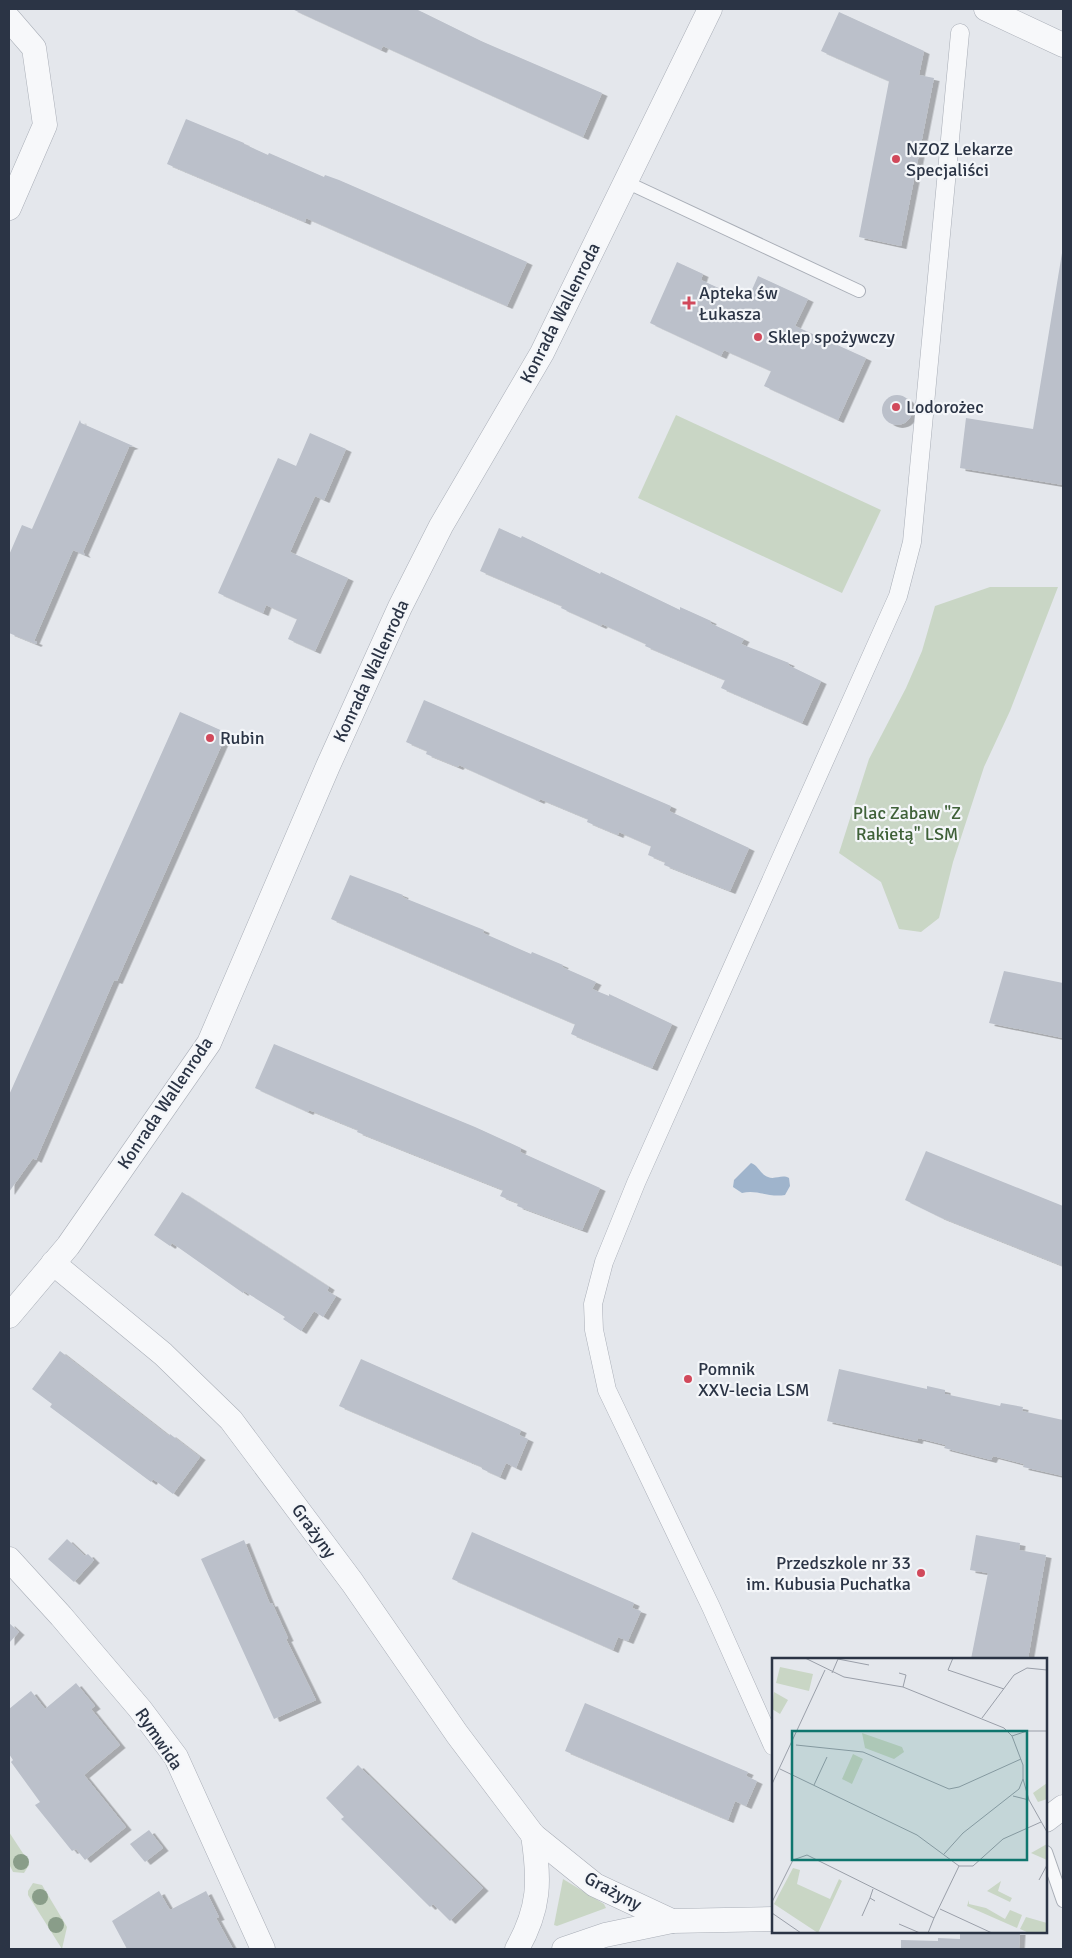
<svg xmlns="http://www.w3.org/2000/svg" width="1072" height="1958" font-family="Signika,sans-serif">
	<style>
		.green { fill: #c9d6c5 }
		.water { fill: #9fb4cc }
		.building { fill: #bbc0ca; filter: url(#shadow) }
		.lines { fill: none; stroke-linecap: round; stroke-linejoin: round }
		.service-casing { stroke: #a9aeb7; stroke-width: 14 }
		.pedestrian-casing { stroke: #a9aeb7; stroke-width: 19 }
		.minor-casing { stroke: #a9aeb7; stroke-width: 25 }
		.service { stroke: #f7f8fa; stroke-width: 12 }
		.pedestrian { stroke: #f7f8fa; stroke-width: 18 }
		.minor { stroke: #f7f8fa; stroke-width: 24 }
		.tree { fill: #899d89 }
		.poi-dot { fill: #d1495b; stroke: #f4f6f9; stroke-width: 2 }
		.labels { text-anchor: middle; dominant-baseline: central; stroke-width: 4.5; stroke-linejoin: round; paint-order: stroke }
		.poi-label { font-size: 18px; fill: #2b3445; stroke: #f4f6f9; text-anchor: start }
		.street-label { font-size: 18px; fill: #2b3445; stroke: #f4f6f9 }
		.park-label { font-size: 18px; fill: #3f6138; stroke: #f4f6f9 }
		.inset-road { fill: none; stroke: #9a9fa9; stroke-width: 1 }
		.view { fill: #0f766e; fill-opacity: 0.15; stroke: #0f766e; stroke-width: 2.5 }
		.inset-edge { fill: none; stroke: #2b3445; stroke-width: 2.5 }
	</style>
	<defs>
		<filter id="shadow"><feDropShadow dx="5.5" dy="3" stdDeviation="0" flood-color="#0004"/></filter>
	</defs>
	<rect width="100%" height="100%" fill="#e4e7ec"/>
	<!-- green -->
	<g class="green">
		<path d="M676,415L881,510L842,593L638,498Z"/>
		<path d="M990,587H1058L1010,711L984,767L953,862L939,918L921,932L899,929L881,882L839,853L869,759L906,688L922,651L935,606Z"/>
		<path d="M9,1832L28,1861L29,1865L24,1873L13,1872L9,1864Z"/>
		<path d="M563,1879L604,1904L606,1908L557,1926L554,1925Z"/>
		<path d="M33,1883L42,1885L67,1927L62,1949L28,1895V1891Z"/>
	</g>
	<!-- water -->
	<path class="water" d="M751,1163C759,1166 760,1174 768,1177C775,1180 782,1174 789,1178L790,1186L785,1195C769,1198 757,1189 742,1193L733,1187L734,1180Z"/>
	<!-- building -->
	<g class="building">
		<path d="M292,9H416L481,41L602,93L583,137L383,46L381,50Z"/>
		<path d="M839,12L924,51L919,75L934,78L901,246L859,237L889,81L821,51Z"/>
		<path d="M186,119L244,143V144L268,155L269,153L324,177L325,175L339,180L527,262L507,306L306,218L305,222L167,164Z"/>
		<path d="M1062,253L1063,485L960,468L966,418L1033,429Z"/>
		<path d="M677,262L703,274L701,280L747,301L758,276L808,299L795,326L866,358L838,420L764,386L771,371L724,350L721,356L650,323Z"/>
		<circle cx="897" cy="410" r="15"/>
		<path d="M80,420L81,423L133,446L129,447L83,552L85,555L73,550L34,641L37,642L36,644L9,633V555L22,525L32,529Z"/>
		<path d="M310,433L346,449L324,500L315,496L290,552L348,578L315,651L288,639L297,619L266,605L263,613L218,593L278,458L296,466Z"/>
		<path d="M499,528L521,538L522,536L600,574L601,572L680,610V607L711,621L710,623L744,639L741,644L789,663L788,665L821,681L802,723L721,688L725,680L645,646L646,644L602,624L601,626L561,608L562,606L480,571Z"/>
		<path d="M424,700L671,806L669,811L749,848L730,891L664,865L665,862L648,855L651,846L619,832L618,835L587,822L588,819L540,799L539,801L459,765L458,767L426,754L427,751L406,742Z"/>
		<path d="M180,712L227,733L117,981L114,980L36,1160L33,1158L9,1192V1095Z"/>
		<path d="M350,875L403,895L402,897L484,930L483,933L531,954L532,952L563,965L562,967L596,982L592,989L609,996V994L672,1024L652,1068L571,1034L575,1024L331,919Z"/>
		<path d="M1004,971L1063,983V1038L989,1023Z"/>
		<path d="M274,1044L475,1127L521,1148L520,1152L600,1188L582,1230L517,1206L518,1203L500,1196L503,1190L357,1132L358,1130L309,1110L308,1112L255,1088Z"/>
		<path d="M926,1151L1063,1206V1266L940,1217L905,1200Z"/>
		<path d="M182,1192L329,1287L327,1291L336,1296L323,1317L314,1311L301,1331L283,1319L285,1317L244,1291L243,1293L172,1243L170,1246L154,1235Z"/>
		<path d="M60,1351L169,1436L170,1434L200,1457L173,1494L153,1479L151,1482L50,1407L52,1404L32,1389Z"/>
		<path d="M361,1359L521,1430L519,1435L528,1439L516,1468L506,1463L500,1477L482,1469V1467L339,1406Z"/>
		<path d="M839,1369L927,1389V1386L945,1390V1394L1000,1406L1001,1403L1023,1407L1022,1411L1063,1420V1476L1023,1467L1024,1464L993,1456L991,1460L944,1448L946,1445L918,1438L917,1441L827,1421Z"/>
		<path d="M472,1532L634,1603L632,1608L641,1611L628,1641L618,1637L613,1650L452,1579Z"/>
		<path d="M976,1535L1020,1543L1019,1550L1046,1555L1028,1659H971L988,1573L970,1570Z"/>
		<path d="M67,1539L85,1556L88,1554L94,1560L74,1582L48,1559Z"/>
		<path d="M244,1540L270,1604L272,1603L288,1638L286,1639L316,1700L274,1719L201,1559Z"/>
		<path d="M9,1623L19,1632L9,1643Z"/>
		<path d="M76,1683L95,1706L91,1709L120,1745L84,1775L126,1827L85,1860L76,1849L72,1851L35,1805L40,1802L11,1762L13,1760L9,1754V1709L31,1691L45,1709Z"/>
		<path d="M585,1703L748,1772L746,1776L757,1781L746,1806L735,1801L728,1820L565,1751Z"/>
		<path d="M358,1765L483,1888L450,1921L433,1904L430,1907L341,1819L344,1817L326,1798Z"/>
		<path d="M149,1830L163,1848L145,1862L130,1844Z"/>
		<path d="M159,1891L170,1910L206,1891L219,1917L216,1918L233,1949H127L112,1921Z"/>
		<path d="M960,1932H1020L1019,1949H901V1940L938,1941V1938L960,1939Z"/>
	</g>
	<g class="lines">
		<defs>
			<g id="service">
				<path d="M626,182L859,291"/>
				<path d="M1046,1852L1063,1901"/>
			</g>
			<path id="pedestrian" d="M773,1746L711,1607L607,1390L594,1330L593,1304L604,1262L636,1183L898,596L912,542L960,33"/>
			<g id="minor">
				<path d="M986,9L1063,45"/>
				<path d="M9,19L34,48L45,125L9,208"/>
				<path d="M53,1263L163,1354L231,1420L352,1582L457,1734L533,1835L595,1885L672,1921L773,1919"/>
				<path d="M9,1316L68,1246L209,1043L328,766L400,607L441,526L542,353L710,9"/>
				<path d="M9,1559L61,1616L140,1709L176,1757L263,1949"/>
				<path d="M1046,1820L1063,1807"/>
				<path d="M517,1949C540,1908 540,1881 533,1835"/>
				<path d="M564,1949L605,1935L672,1921"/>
			</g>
		</defs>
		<!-- service casing -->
		<use href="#service" class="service-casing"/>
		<!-- pedestrian casing -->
		<use href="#pedestrian" class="pedestrian-casing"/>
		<!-- minor casing -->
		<use href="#minor" class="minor-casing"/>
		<!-- service -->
		<use href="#service" class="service"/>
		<!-- pedestrian -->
		<use href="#pedestrian" class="pedestrian"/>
		<!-- minor -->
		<use href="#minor" class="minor"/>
	</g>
	<!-- trees -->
	<g class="tree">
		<circle cx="21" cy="1862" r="8"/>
		<circle cx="40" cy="1897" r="8"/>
		<circle cx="56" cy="1925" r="8"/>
	</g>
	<!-- markers -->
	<g class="poi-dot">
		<circle cx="896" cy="159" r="5"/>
		<path d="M686.5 295.5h5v5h5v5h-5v5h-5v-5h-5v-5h5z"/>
		<circle cx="758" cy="337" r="5"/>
		<circle cx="896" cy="407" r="5"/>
		<circle cx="210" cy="738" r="5"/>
		<circle cx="688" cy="1379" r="5"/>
		<circle cx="921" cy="1573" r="5"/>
	</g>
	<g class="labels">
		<!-- poi labels -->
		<g class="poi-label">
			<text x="906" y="149">NZOZ Lekarze<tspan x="906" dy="21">Specjaliści</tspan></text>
			<text x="699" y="293">Apteka św<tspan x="699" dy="21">Łukasza</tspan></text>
			<text x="768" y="337">Sklep spożywczy</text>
			<text x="906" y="407">Lodorożec</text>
			<text x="220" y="738">Rubin</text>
			<text x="698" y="1369">Pomnik<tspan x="698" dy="21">XXV-lecia LSM</tspan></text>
			<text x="911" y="1563" text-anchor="end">Przedszkole nr 33<tspan x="911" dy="21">im. Kubusia Puchatka</tspan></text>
		</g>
		<!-- street labels -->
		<g class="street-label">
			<text transform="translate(560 313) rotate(-63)">Konrada Wallenroda</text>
			<text transform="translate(371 671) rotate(-65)">Konrada Wallenroda</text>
			<text transform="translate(165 1103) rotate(-56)">Konrada Wallenroda</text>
			<text transform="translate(314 1531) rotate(54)">Grażyny</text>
			<text transform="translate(159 1739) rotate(56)">Rymwida</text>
			<text transform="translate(613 1891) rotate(28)">Grażyny</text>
		</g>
		<!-- park labels -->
		<g class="park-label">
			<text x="907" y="813">Plac Zabaw "Z<tspan x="907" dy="21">Rakietą" LSM</tspan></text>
		</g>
	</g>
	<!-- overview -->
	<g transform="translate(772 1658)">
		<rect width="275" height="275" fill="#e4e7ec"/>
		<path d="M8,9L41,16L37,33L4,25ZM2,34L16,42L8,56L0,51ZM90,75L130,89L132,94L122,101L93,90ZM81,96L91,101L80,126L70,121ZM275,125V141L266,144L261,135ZM275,186V202L259,195ZM21,210L28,212L25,226L58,241L67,221L70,223L46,275L2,246ZM229,223L226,233L240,240L238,244L215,233ZM197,242V246L214,250L233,261L238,252L250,257L245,270L195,248ZM254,259L275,265V275H257L248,271Z" fill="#c9d6c5"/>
		<path class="inset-road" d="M33,0L72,19L131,29L232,70L240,78L251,107V121L247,131L191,175L172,196M181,0L176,12L232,31M60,15L66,1L97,7M127,15L134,17L131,29M210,60L242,17L255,10L275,12M240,78L255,73H275M24,87L91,94L177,131L187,129L249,101M251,121L257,142L275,174M0,126L53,12M42,127L55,99M241,138L257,142M187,208H201L231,181L269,164M267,222L275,207M101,231L98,240L103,243M0,244L21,202L35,197L162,260L187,208L145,177L8,111M168,251L220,275M0,255L29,275M90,258L98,240M127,266L148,275M156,275L162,260"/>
		<path class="view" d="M20,73H255V202H20Z"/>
		<rect width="275" height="275" class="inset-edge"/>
	</g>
	<!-- border -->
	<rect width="1072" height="1958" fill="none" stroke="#2b3445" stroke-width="20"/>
</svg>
